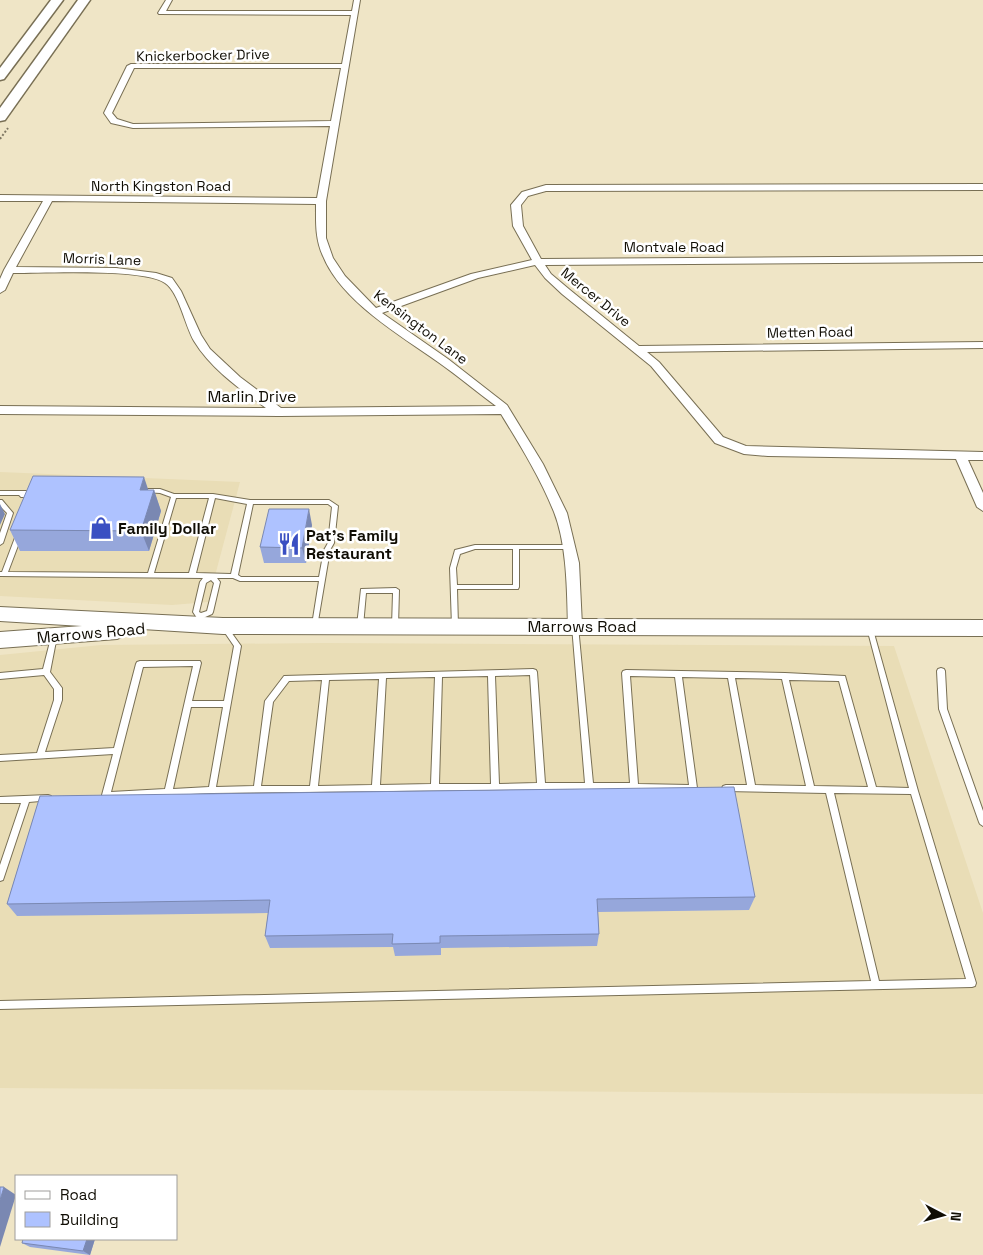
<svg xmlns="http://www.w3.org/2000/svg" width="983" height="1255" font-family="'Space Grotesk',sans-serif">
	<style>
		.built { fill: #e9ddb6 }
		.lines { fill: none; stroke-linecap: round; stroke-linejoin: round }
		.lane-casing { stroke: #786f54; stroke-width: 2 }
		.street-casing { stroke: #786f54; stroke-width: 2 }
		.secondary-casing { stroke: #786f54; stroke-width: 2 }
		.primary-casing { stroke: #786f54; stroke-width: 3 }
		.path { stroke: #7d7662; stroke-width: 2; stroke-dasharray: 2 2; stroke-linecap: butt }
		.lane { fill: #fff; fill-rule: evenodd }
		.street { fill: #fff; fill-rule: evenodd }
		.secondary { fill: #fff; fill-rule: evenodd }
		.primary { fill: #fff; fill-rule: evenodd }
		.wall { fill: #96a7db }
		.shaded-wall { fill: #7a88b2 }
		.building { fill: #aec2ff; stroke: #7a88b2 }
		.labels { text-anchor: middle; dominant-baseline: central; stroke-width: 5; stroke-linejoin: round; paint-order: stroke }
		.far-street-label { font-size: 14px; fill: #100d04; stroke: #fff }
		.street-label { font-size: 16px; fill: #100d04; stroke: #fff }
		.poi-label { font-size: 16px; font-weight: bold; fill: #100d04; stroke: #fff; text-anchor: start }
	</style>
	<rect width="100%" height="100%" fill="#efe5c6"/>
	<!-- built -->
	<g class="built">
		<path d="M0,472L240,482L208,602L172,605L0,596Z"/>
		<path d="M324,643L894,646L983,913V1094L0,1088V655L101,645Z"/>
	</g>
	<g class="lines">
		<defs>
			<g id="lane">
				<path d="M146,489H160L174,494H213L250,500H329L338,506L334,543L330,550L317,627H313L312,625L319,581H240L233,578H217L220,582L213,612L212,614L203,618L202,627H198L197,618L193,612L200,582L203,578L0,576V572H2L16,535L19,533L22,535L8,572L148,573L171,497L160,493L144,492L143,491ZM176,498H209L189,573H154ZM215,498L247,504L231,574L196,573ZM253,504H328L332,507L328,543L324,550L319,577H241L238,575ZM211,580L214,583L207,611L201,613L199,612L206,583Z"/>
				<path d="M0,491H35L38,493L35,495H26L25,497H21L19,495H0Z"/>
				<path d="M0,500H2L13,513L3,543L0,545V533L7,513L0,506Z"/>
				<path d="M475,545H568L571,547L568,549H519V587L518,589H457L458,626L457,628H453L452,626L450,568L455,550ZM475,549H513V585H457L456,568L460,554Z"/>
				<path d="M396,588L399,590L398,626L397,628H393L392,626L393,593H366L363,626L362,628H358L357,626L361,589Z"/>
				<path d="M575,623L577,624L578,626L593,783H630L622,673L623,671L626,670L785,673L845,676L876,787L909,788L867,628L868,626H872L918,791L976,983L975,986L972,987L0,1009V1001L871,981L826,793L726,791L723,790L722,788L723,786L726,785H747L728,678L682,677L697,788L696,790L693,791L589,789L212,793L106,798L103,797L102,795L113,754L0,761V755L37,753L54,700V689L44,675L0,679V673L43,669L52,634H56L57,636L50,672L62,688V700L45,752L114,748L136,664L137,662L140,661H200L201,663L192,701H224L234,646L221,627L222,625H226L241,646L216,787L254,786L265,701L284,676L533,669L536,670L537,672L545,783H585L572,626L573,624ZM193,666L165,789L111,792L143,667ZM530,675L537,783L499,784L495,676ZM488,676L491,784H439L442,677ZM630,676L675,677L689,785L638,784ZM435,677L431,784L380,785L386,678ZM735,678L782,679L806,786L755,785ZM379,679L372,785L318,786L329,680ZM322,680L310,786H261L273,702L289,681ZM789,680L839,681L868,787L814,786ZM191,707H223L209,787L173,789ZM834,793L911,794L966,979L879,981Z"/>
				<path d="M941,668L944,669L945,671L947,709L983,811V826L980,824L979,822L939,709L937,671L938,669Z"/>
				<path d="M48,795L51,796L52,798L51,800L29,802L3,880L0,881V865L21,803H0V797Z"/>
			</g>
			<path id="street" d="M166,0H172L166,11H352L354,0H360L326,201V238L333,258L345,276L376,308L471,274L532,260L513,226L511,205L522,192L546,185L983,184V190L546,191L528,196L521,205L523,226L541,259L983,256V262L545,265L551,274L570,290L639,346L983,342V348L647,352L659,362L723,437L746,446L983,452V460H968L983,493V511L977,507L956,459L768,456L744,454L715,443L651,366L562,294L545,278L535,265L478,278L382,313L448,359L507,405L543,464L567,513L579,563L582,626L580,630L575,631L570,630L568,626C567,590 567,545 554,512C540,477 520,445 501,414L279,416L0,414V406L266,408C240,389 211,369 194,341C185,326 179,292 165,283C144,268 42,273 13,273L5,290L0,293V279L4,270L43,201H0V195L317,198L330,126L133,128L111,123L104,113L127,66L131,64H342L351,15L159,14L158,13ZM134,68H341L331,121L133,124L117,119L112,113ZM52,201L316,204C316,222 315,239 323,256C341,301 400,335 438,362C458,376 477,392 496,406L281,408L240,377L210,349L201,335L181,291L172,278L156,273L116,268L16,267Z"/>
			<path id="secondary" d="M0,607L223,618L983,620V636L223,634L126,628L127,631L124,636L117,639L0,648V632L82,626L0,621Z"/>
			<g id="primary">
				<path d="M51,0H63L4,79L0,80V68Z"/>
				<path d="M78,0H90L5,120L0,121V108Z"/>
			</g>
		</defs>
		<!-- lane casing -->
		<use href="#lane" class="lane-casing"/>
		<!-- street casing -->
		<use href="#street" class="street-casing"/>
		<!-- secondary casing -->
		<use href="#secondary" class="secondary-casing"/>
		<!-- primary casing -->
		<use href="#primary" class="primary-casing"/>
		<!-- path -->
		<path class="path" d="M0,139L8,128"/>
		<!-- lane -->
		<use href="#lane" class="lane"/>
		<!-- street -->
		<use href="#street" class="street"/>
		<!-- secondary -->
		<use href="#secondary" class="secondary"/>
		<!-- primary -->
		<use href="#primary" class="primary"/>
	</g>
	<!-- wall -->
	<g class="wall">
		<path d="M149,490H154L161,511L149,551H20L10,530Z"/>
		<path d="M312,525L306,563H264L260,547Z"/>
		<path d="M40,796L755,897L749,910L598,912L599,934L597,946L441,948V955L395,956L393,947L270,948L265,936L268,913L17,916L7,904Z"/>
		<path d="M95,1239L90,1255L30,1247L22,1243Z"/>
	</g>
	<!-- shaded-wall -->
	<g class="shaded-wall">
		<path d="M144,477L151,498L140,490Z"/>
		<path d="M154,490L161,511L149,551L141,531Z"/>
		<path d="M0,504L5,514L0,525Z"/>
		<path d="M309,509L312,525L306,563L302,548Z"/>
		<path d="M4,1187L16,1195L0,1247V1200Z"/>
		<path d="M87,1239H95L90,1255L83,1251Z"/>
	</g>
	<!-- building -->
	<g class="building">
		<path d="M33,476L144,477L140,490H154L141,531L10,530Z"/>
		<path d="M269,509H309L302,548L260,547Z"/>
		<path d="M734,787L755,897L597,899L599,934L440,936V943L392,944L393,934L265,936L270,900L7,904L40,796Z"/>
		<path d="M0,1187H4L0,1200Z"/>
		<path d="M23,1239H87L83,1251L22,1243Z"/>
	</g>
	<!-- icons -->
	<defs>
		<symbol id="shop-bare" viewBox="-9 -9 18 18"><path d="M-5-2.5h2.3a2.7 3.5 0 0 1 5.4 0H5L5.5 6h-11ZM-1.5-2.5h3a1.5 2.3 0 0 0-3 0Z" fill="#3a4fc2" stroke="#fff" stroke-width="2.5" paint-order="stroke"/></symbol>
		<symbol id="restaurant-bare" viewBox="-9 -9 18 18"><path d="M-5-6h1v4h1v-4h1v4h1v-4h1v5L-1.5 .5V6h-2V.5L-5-1ZM5-6V6H3V1.5H1.5Q1.5-4 5-6Z" fill="#3a4fc2" stroke="#fff" stroke-width="2.5" paint-order="stroke"/></symbol>
	</defs>
	<g fill-rule="evenodd">
		<use href="#shop-bare" x="85" y="512" width="32" height="32"/>
		<use href="#restaurant-bare" x="273" y="528" width="32" height="32"/>
	</g>
	<g class="labels">
		<!-- far-street labels -->
		<g class="far-street-label">
			<text transform="translate(203 55) rotate(-1)">Knickerbocker Drive</text>
			<text x="161" y="186">North Kingston Road</text>
			<text x="674" y="247">Montvale Road</text>
			<text transform="translate(102 259) rotate(2)">Morris Lane</text>
			<text transform="translate(596 297) rotate(39)">Mercer Drive</text>
			<text transform="translate(421 327) rotate(37)">Kensington Lane</text>
			<text transform="translate(810 332) rotate(-1)">Metten Road</text>
		</g>
		<!-- street labels -->
		<g class="street-label">
			<text x="252" y="396">Marlin Drive</text>
			<text x="582" y="626">Marrows Road</text>
			<text transform="translate(91 633) rotate(-5)">Marrows Road</text>
		</g>
		<!-- poi labels -->
		<g class="poi-label">
			<text x="118" y="528">Family Dollar</text>
			<text x="306" y="535">Pat's Family<tspan x="306" dy="18">Restaurant</tspan></text>
		</g>
	</g>
	<!-- legend -->
	<rect x="15" y="1175" width="162" height="65" fill="#ffffff" stroke="#9f9e9b"/>
	<rect x="25" y="1191" width="25" height="8" fill="#ffffff" stroke="#9f9e9b"/>
	<text x="60" y="1200" font-size="15" fill="#100d04">Road</text>
	<rect x="25" y="1212" width="25" height="15" fill="#aec2ff" stroke="#9f9e9b"/>
	<text x="60" y="1225" font-size="15" fill="#100d04">Building</text>
	<!-- north arrow -->
	<g transform="translate(943 1215) rotate(96)" stroke="#ffffff" stroke-width="4" paint-order="stroke">
	<path d="M0-4L9 19L0 12L-9 19Z" fill="#100d04"/>
	<text y="-8" font-size="14" font-weight="bold" text-anchor="middle" fill="#100d04">N</text>
	</g>
</svg>
